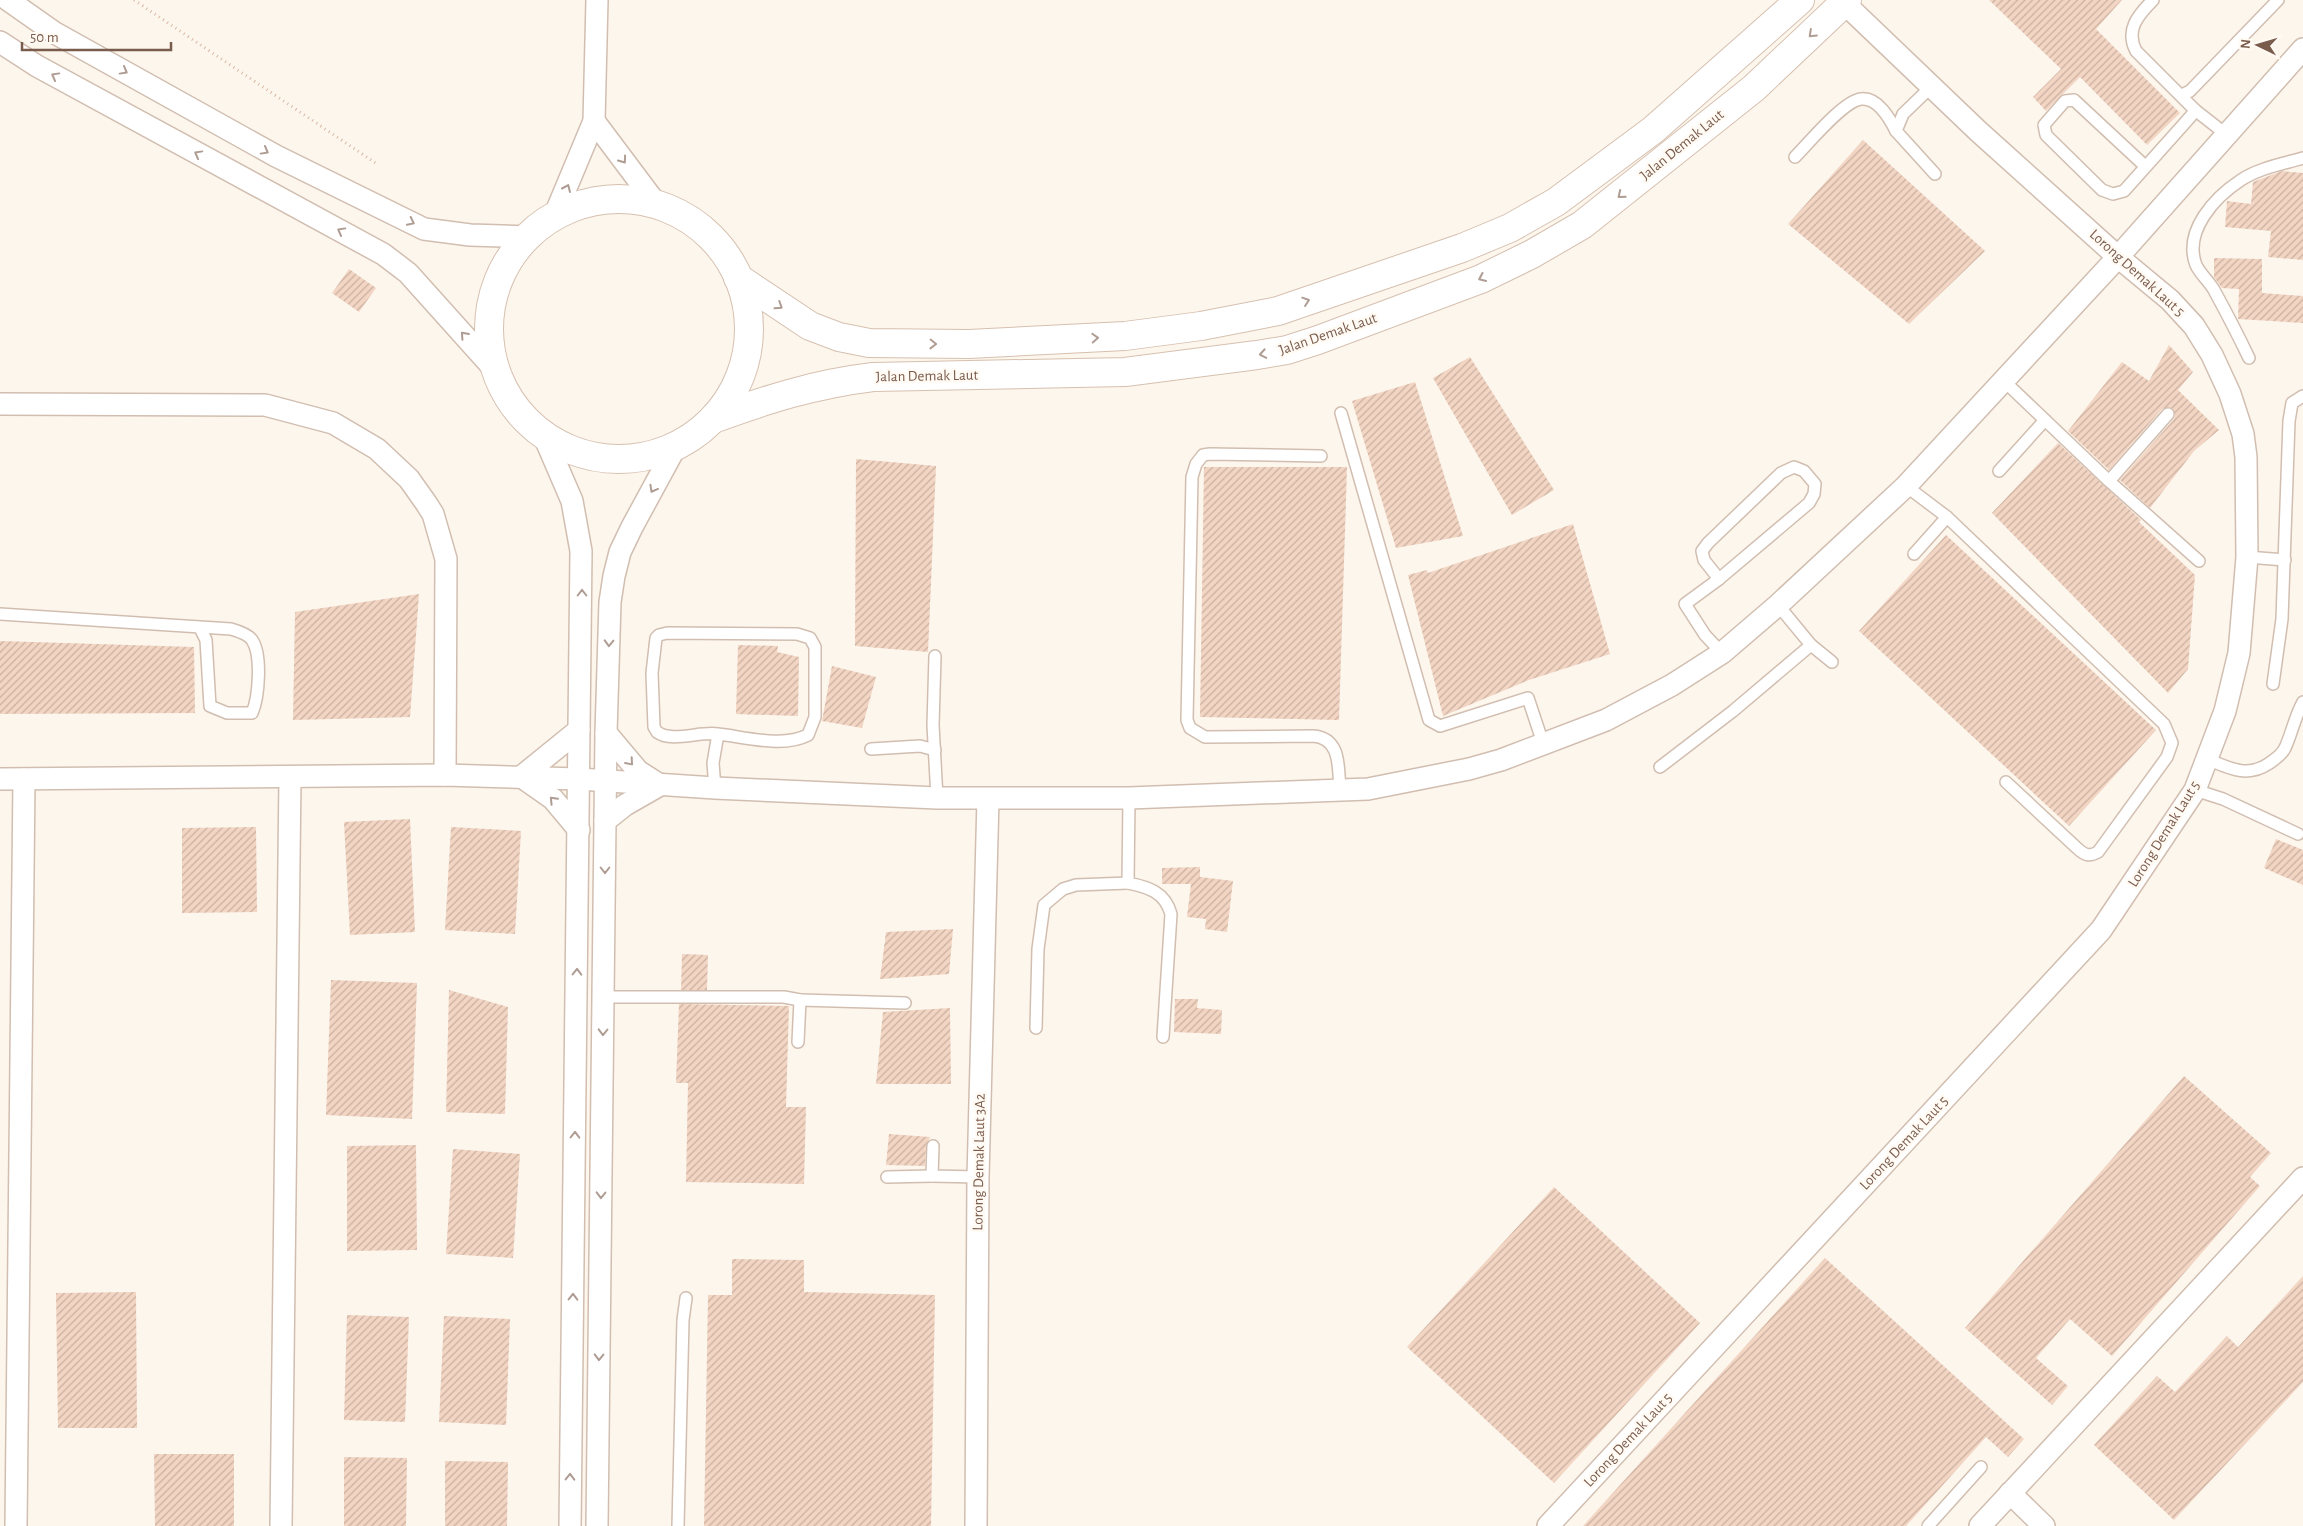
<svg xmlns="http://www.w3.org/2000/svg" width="2303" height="1526" font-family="'Alegreya Sans',sans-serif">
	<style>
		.building { fill: url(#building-hatch) }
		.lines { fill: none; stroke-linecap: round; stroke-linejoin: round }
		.lane-casing { stroke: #d1beb0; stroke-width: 14 }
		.street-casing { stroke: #d1beb0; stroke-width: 24 }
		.secondary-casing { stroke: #d6c0b0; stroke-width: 30 }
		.path { stroke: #d9b8a5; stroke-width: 3; stroke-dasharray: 1 4; stroke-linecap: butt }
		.lane { stroke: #fff; stroke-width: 11 }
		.street { stroke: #fff; stroke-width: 21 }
		.secondary { stroke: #fff; stroke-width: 28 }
		.oneway { stroke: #af9d94 }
		.labels { text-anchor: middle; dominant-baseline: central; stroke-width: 5; stroke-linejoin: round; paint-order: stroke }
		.street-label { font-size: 15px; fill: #7a5c4d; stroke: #fffaf3 }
	</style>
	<defs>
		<pattern id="building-hatch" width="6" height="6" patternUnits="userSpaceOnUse" patternTransform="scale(1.25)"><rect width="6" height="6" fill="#f3d5c3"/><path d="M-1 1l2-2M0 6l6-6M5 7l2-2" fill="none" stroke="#cab0a1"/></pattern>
	</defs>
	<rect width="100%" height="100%" fill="#fdf6ec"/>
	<!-- building -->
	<g class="building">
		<path d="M1989,0H2122L2096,29L2180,113L2147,145L2080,77L2046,111L2033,97L2061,69Z"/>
		<path d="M1863,140L1985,251L1909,324L1788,224Z"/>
		<path d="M2282,171L2303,173V260L2268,257L2271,231L2225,227L2227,201L2251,204L2253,182Z"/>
		<path d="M2214,258L2262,259V293L2303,296V323L2238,319L2239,289L2222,288L2214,277Z"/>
		<path d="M349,269L376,288L359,312L332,293Z"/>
		<path d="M2169,345L2193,372L2178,390L2219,430L2194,451L2150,508L2120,480L2174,419L2175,415L2173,409L2169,407L2162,409L2109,470L2068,431L2122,362L2149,381Z"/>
		<path d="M1470,357L1554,490L1512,515L1433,378Z"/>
		<path d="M1415,382L1463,536L1396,548L1352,401Z"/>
		<path d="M2058,443L2141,520L2139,522L2195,575L2188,669L2168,693L1992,513Z"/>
		<path d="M856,459L936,466L928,652L855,646Z"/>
		<path d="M1204,467H1347L1339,720L1200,717Z"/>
		<path d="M1573,524L1610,654L1529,680L1443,716L1408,575L1427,570L1428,573Z"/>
		<path d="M1946,535L2156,730L2069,826L1859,631Z"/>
		<path d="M419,594L410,717L293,720L295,612Z"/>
		<path d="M0,641L194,647L195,713L0,714Z"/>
		<path d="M738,645L778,646L777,652L799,657L798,716L736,714Z"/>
		<path d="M832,666L876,677L862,728L822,721Z"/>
		<path d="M410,819L415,932L350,935L344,822Z"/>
		<path d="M256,827L257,912L182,913V828Z"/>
		<path d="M451,827L521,831L515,934L445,930Z"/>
		<path d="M2276,839L2303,850V885L2264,868Z"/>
		<path d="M1200,867V877L1233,881L1227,932L1205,929L1206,919L1187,917L1191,884H1162V868Z"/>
		<path d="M953,929L949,974L880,979L886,932Z"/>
		<path d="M682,954L708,955L707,990H681Z"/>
		<path d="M331,980L417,983L412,1119L326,1115Z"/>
		<path d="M449,990L508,1007L505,1114L446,1112Z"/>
		<path d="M1175,999H1198L1197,1008L1222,1010L1221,1034L1174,1032Z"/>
		<path d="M679,1004L789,1006L786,1107H806L804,1184L686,1182L688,1083H676Z"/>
		<path d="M950,1008L951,1084H876L883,1012Z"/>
		<path d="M2184,1076L2271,1153L2250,1177L2260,1186L2112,1356L2070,1319L2036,1358L2068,1386L2052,1405L1965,1328Z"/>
		<path d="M889,1134L930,1137L926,1146L925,1166L886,1165Z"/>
		<path d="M416,1145L417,1250L347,1251V1146Z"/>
		<path d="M453,1149L520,1154L513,1258L446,1254Z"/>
		<path d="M1554,1187L1700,1323L1554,1483L1407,1347Z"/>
		<path d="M1825,1258L2024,1439L2008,1457L1986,1437L1906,1526H1583Z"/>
		<path d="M732,1259L804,1260V1292L935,1295L931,1526H704L708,1295H732Z"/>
		<path d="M2303,1276V1382L2174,1520L2094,1445L2157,1376L2175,1392L2227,1336L2238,1347Z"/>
		<path d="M136,1292L137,1428H58L56,1293Z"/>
		<path d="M347,1315L409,1317L405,1422L344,1420Z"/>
		<path d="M444,1316L510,1319L506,1425L439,1422Z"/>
		<path d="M154,1454H234V1526H155Z"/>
		<path d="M344,1457L407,1458L406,1526H344Z"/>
		<path d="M445,1461L508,1462L507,1526H445Z"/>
	</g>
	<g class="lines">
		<defs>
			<g id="lane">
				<path d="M2153,0C2138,15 2125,30 2136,51L2195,110"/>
				<path d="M1931,87L1903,114L1896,131L1935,174"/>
				<path d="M2182,95L2190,91L2278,0"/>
				<path d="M1795,157C1808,144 1843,101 1861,99C1878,97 1890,119 1896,131"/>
				<path d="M2145,166L2074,100L2065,101L2044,125L2046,135L2102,190L2113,194L2124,191L2191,116L2195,110L2227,135"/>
				<path d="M2249,358C2238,335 2226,312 2214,290C2209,281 2200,274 2196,265C2183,231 2215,197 2241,180C2259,168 2283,164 2303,158"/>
				<path d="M2003,380L2109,481L2199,561"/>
				<path d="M1341,413L1429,720L1440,726L1528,698L1544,746"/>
				<path d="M1321,456L1210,454L1203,455L1196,464L1192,477L1187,720L1190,728L1205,737L1313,736C1342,738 1338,769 1340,791"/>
				<path d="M1794,467L1804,471L1815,484L1814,494L1809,503L1719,579L1704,560L1702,551L1708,543L1781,473Z"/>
				<path d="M1999,471L2045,420"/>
				<path d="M2109,481L2168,414"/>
				<path d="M1906,486L1947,517L2164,724L2172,743L2167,757L2098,852C2089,857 2085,855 2078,849L2006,782"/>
				<path d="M1914,554L1947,517"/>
				<path d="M2247,557L2285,560"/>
				<path d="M1719,579L1685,604L1705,635L1722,653"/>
				<path d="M0,614L231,629C238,631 248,634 252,640C262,654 259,697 252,713H227L210,706L206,640L200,628"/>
				<path d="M1811,645L1832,662"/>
				<path d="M935,656L933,725L937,798"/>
				<path d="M2273,684L2282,619L2289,421L2292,403L2303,396"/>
				<path d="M871,749L920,746L935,750"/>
				<path d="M2207,759C2229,768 2247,778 2268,764C2274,760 2282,755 2285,748C2292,733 2295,716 2303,702"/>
				<path d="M1660,767L1733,711L1811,645L1778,605"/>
				<path d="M715,788L713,763L718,734C700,731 672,743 657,732L654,727L652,673L656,638L659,635L667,633L797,634L810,638L815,647V717L808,735C783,748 745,737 718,734"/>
				<path d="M2195,790L2223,799L2298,834"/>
				<path d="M1129,798L1128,883C1148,887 1165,892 1171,914L1163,1037"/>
				<path d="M604,997H784L800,1000L798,1042"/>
				<path d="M800,1000L905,1003"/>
				<path d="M1036,1028L1038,949L1044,905L1063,889L1076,885L1128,883"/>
				<path d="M933,1146L932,1176L978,1177"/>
				<path d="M887,1177L932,1176"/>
				<path d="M678,1526L683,1320L686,1298"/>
				<path d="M1928,1526L1981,1467"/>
			</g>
			<g id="street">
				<path d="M8,0L55,33L276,156L424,229L470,235L529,237"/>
				<path d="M0,42L37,66L383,254L408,273L496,371"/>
				<path d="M594,121L657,205"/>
				<path d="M539,227L556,212L594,121L597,0"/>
				<path d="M0,404L265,405L333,423L377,449L409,479L426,503L433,514L446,559L445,775"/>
				<path d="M544,436L572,501L581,551L570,1526"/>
				<path d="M606,733L638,771L660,785"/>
				<path d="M521,777L579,730"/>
				<path d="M523,778L553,799L579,830"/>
				<path d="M0,779L445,775L579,779L715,788L937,798H1129L1368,789L1469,769L1501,760L1606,720L1672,685L1722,653L1778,605L1906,486L2118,257L2303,49"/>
				<path d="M605,821L625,805L660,785"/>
				<path d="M2010,1493L2044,1526"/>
				<path d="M16,1526L24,779"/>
				<path d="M281,1526L290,777"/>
				<path d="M597,1526L606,733L610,602L614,576L620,552L632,527L676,446"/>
				<path d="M976,1526L978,1177L988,799"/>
				<path d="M1548,1526L2101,930L2195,790L2225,711L2239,653L2247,557L2246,457L2243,434L2230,394L2212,355L2194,326L2170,300L2118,257L1978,131L1841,0"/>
				<path d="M1980,1526L2303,1178"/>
			</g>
			<g id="secondary">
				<circle cx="619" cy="329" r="130"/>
				<path d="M738,278L810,326L839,337L869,343L969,344L1125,336L1201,326L1278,311L1462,248L1510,228L1556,202L1653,130L1800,0"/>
				<path d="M713,419C768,399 815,384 873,377L1125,372L1257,355L1287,350L1318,340L1481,279L1532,254L1582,225L1754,88L1847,0"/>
			</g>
		</defs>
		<!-- lane casing -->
		<use href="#lane" class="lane-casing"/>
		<!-- street casing -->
		<use href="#street" class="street-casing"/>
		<!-- secondary casing -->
		<use href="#secondary" class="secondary-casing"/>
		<!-- path -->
		<path class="path" d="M134,0L377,164"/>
		<!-- lane -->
		<use href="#lane" class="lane"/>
		<!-- street -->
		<use href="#street" class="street"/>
		<!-- secondary -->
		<use href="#secondary" class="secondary"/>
	</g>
	<!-- one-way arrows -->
	<defs><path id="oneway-chevron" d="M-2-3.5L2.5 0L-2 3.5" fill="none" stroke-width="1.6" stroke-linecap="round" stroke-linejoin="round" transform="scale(1.25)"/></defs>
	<g class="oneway">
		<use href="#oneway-chevron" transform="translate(1812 34) rotate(137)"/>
		<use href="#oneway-chevron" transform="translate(124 71) rotate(29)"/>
		<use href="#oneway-chevron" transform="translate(55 76) rotate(-151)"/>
		<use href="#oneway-chevron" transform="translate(265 151) rotate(29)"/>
		<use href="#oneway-chevron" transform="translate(198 154) rotate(-151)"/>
		<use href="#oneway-chevron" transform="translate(623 160) rotate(54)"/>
		<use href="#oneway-chevron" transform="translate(567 188) rotate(-66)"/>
		<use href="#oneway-chevron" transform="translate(1621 195) rotate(141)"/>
		<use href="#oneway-chevron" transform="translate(411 222) rotate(26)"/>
		<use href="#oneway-chevron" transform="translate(341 231) rotate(-151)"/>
		<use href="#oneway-chevron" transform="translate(1482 278) rotate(156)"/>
		<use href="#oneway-chevron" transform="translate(1306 301) rotate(-19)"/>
		<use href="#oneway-chevron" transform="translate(779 306) rotate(33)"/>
		<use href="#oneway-chevron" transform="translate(464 335) rotate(-132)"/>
		<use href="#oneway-chevron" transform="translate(1095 338) rotate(-3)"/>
		<use href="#oneway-chevron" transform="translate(933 344) rotate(1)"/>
		<use href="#oneway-chevron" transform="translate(1263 354) rotate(170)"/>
		<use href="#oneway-chevron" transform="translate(653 489) rotate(119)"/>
		<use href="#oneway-chevron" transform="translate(582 593) rotate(-90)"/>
		<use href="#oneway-chevron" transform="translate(609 643) rotate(92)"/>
		<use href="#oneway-chevron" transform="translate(630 762) rotate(49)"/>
		<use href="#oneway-chevron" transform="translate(553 800) rotate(-134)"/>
		<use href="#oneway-chevron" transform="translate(605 870) rotate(90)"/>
		<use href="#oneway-chevron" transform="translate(577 972) rotate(-89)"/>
		<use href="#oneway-chevron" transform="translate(603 1032) rotate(91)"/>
		<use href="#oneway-chevron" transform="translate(575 1135) rotate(-89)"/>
		<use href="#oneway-chevron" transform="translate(601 1195) rotate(91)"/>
		<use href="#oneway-chevron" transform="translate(573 1297) rotate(-89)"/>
		<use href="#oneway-chevron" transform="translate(599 1357) rotate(91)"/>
		<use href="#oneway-chevron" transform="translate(570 1477) rotate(-89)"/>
	</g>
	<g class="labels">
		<!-- street labels -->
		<g class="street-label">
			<text transform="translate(1682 145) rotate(-39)">Jalan Demak Laut</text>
			<text transform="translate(2137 273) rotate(42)">Lorong Demak Laut 5</text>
			<text transform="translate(1328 334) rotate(-19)">Jalan Demak Laut</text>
			<text transform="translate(927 376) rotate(-1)">Jalan Demak Laut</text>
			<text transform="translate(2164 834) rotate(-58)">Lorong Demak Laut 5</text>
			<text transform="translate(1904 1143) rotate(-47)">Lorong Demak Laut 5</text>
			<text transform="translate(979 1162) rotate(-89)">Lorong Demak Laut 3A2</text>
			<text transform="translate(1628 1440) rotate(-47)">Lorong Demak Laut 5</text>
		</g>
	</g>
	<!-- north arrow -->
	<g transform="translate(2258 45) rotate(275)" stroke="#fffaf3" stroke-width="4" paint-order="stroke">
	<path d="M0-4L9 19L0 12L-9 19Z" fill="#7a5c4d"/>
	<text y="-8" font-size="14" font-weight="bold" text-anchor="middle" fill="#7a5c4d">N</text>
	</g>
	<!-- scale -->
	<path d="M22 42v8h149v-8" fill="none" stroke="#7a5c4d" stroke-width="2.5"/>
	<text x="30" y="42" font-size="15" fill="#7a5c4d" stroke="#fffaf3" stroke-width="4" paint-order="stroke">50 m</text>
</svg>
